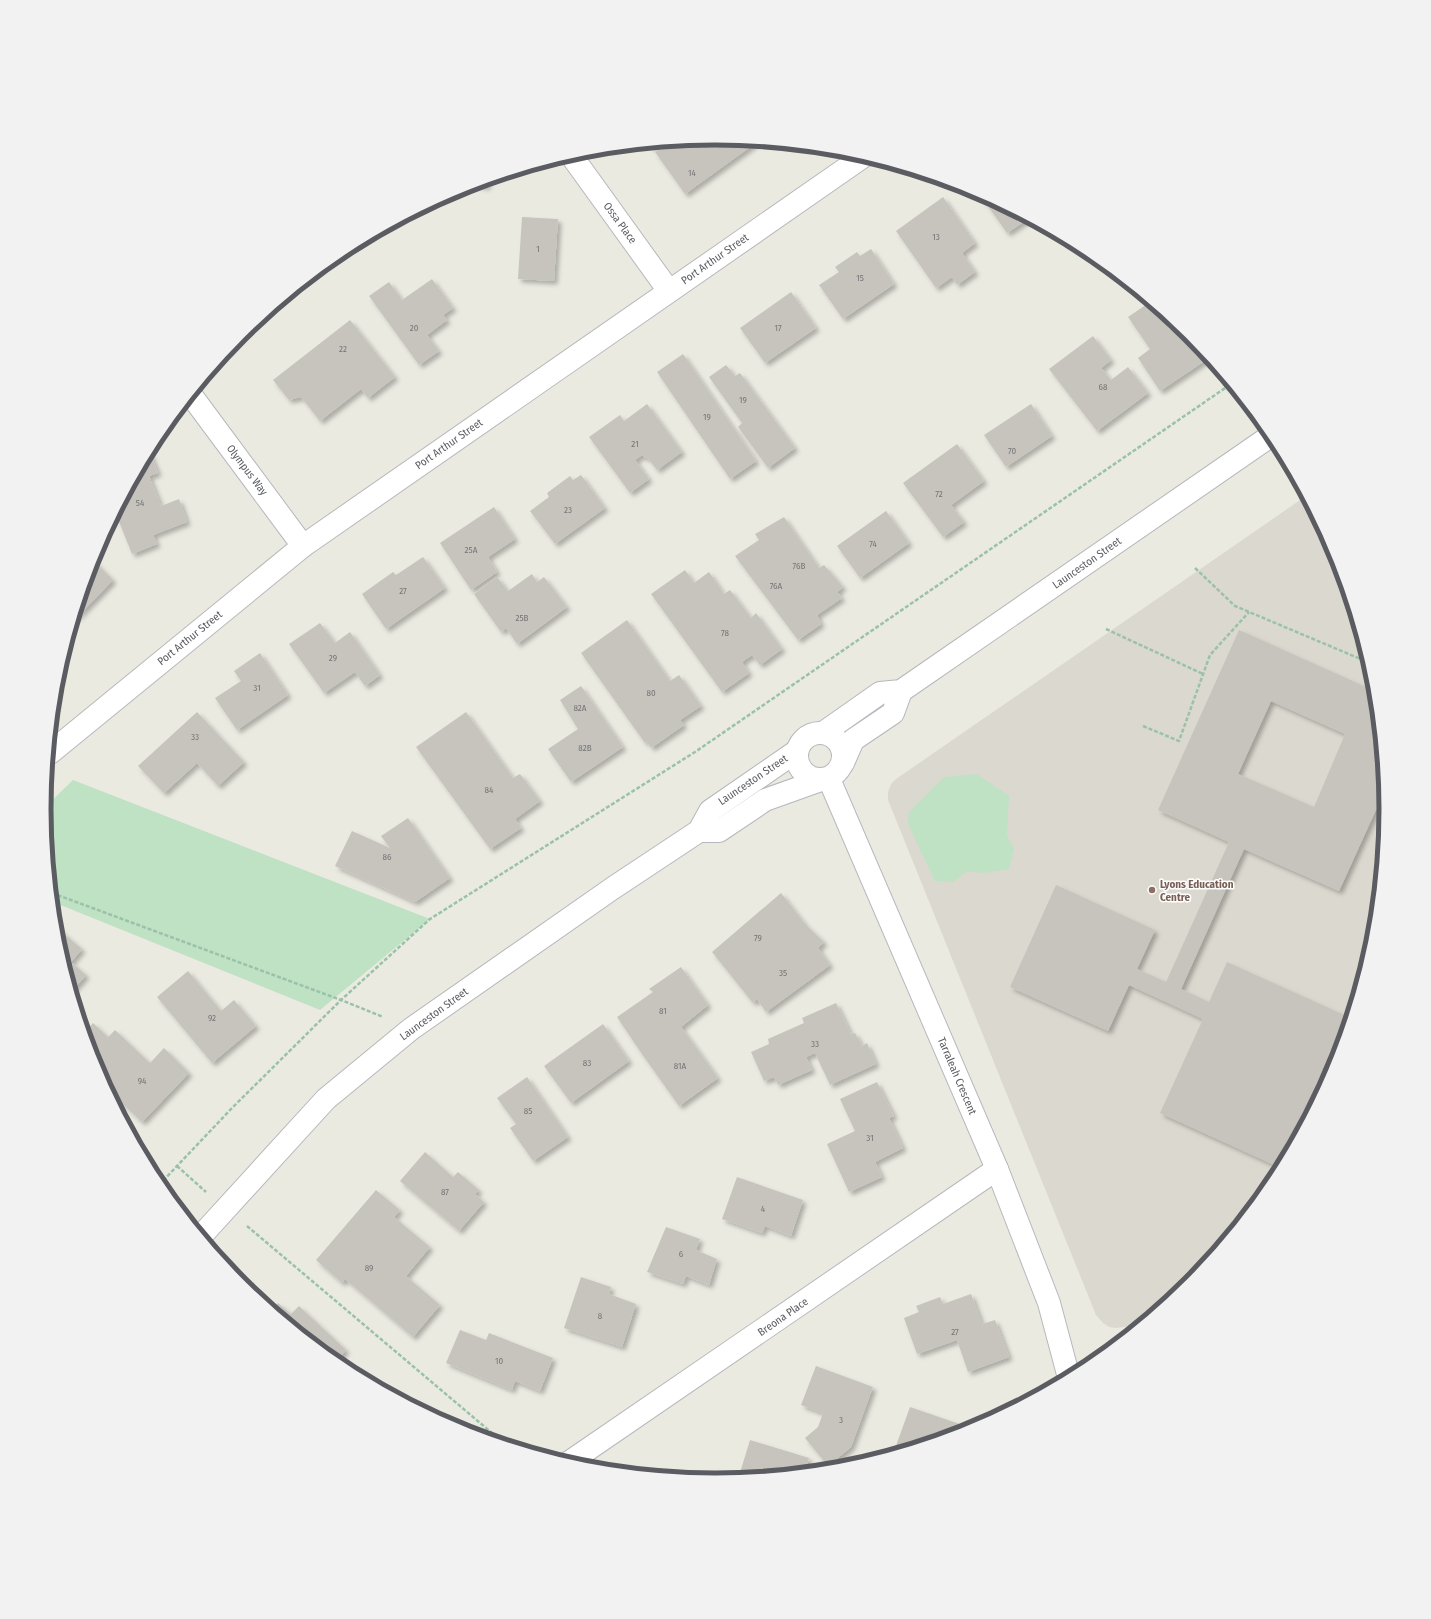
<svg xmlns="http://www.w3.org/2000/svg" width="1431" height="1619" font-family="'Fira Sans Condensed',sans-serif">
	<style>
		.education { fill: #dbd9cf }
		.green { fill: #bfe1c4 }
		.building { fill: #c7c4be; fill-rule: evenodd; filter: url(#shadow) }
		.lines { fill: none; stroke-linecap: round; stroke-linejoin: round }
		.street-casing { stroke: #b7b8bd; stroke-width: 24 }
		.secondary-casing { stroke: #b5b7bc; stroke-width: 24 }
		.path { stroke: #9ac1aa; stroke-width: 2.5; stroke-dasharray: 4 2; stroke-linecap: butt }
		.street { stroke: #fff; stroke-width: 22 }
		.secondary { stroke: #fff; stroke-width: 22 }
		.education-dot { fill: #8d6e63; stroke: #fff; stroke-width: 1.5 }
		.labels { text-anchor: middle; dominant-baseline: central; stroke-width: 3; stroke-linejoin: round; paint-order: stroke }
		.number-label { font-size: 9px; fill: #757678 }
		.street-label { font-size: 11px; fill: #5a5c61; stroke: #fff }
		.education-label { font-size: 11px; font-weight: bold; fill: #785e54; stroke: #fff; text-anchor: start }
		.rim { fill: none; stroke: #5a5c61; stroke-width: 5 }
	</style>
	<defs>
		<filter id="shadow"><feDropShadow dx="3.5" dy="3.5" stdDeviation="2" flood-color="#0004"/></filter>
	</defs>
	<rect width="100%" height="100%" fill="#ebeae1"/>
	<!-- education -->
	<path class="education" d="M1306,496L1336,553L1374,679L1387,810L1374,941L1336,1067L1274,1183L1190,1284L1141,1325L1116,1328L1109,1327L1103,1323L1096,1315L888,800V792L891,784L896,779Z"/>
	<!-- green -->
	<g class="green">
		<path d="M977,774L1009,796L1007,836L1014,848L1009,869L983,873L967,871L953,882L935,881L908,824L909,812L944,777Z"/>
		<path d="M73,780L430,919L320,1010L53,902L44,808Z"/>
	</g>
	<!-- building -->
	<g class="building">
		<path d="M716,138L757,142L685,194L655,152L668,143L681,141L682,143L685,141Z"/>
		<path d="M661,143L653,149L650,144Z"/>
		<path d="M488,180L486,187L474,184L482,182Z"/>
		<path d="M978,192L1028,219L1007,233Z"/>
		<path d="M943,197L975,243L962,253L975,272L957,285L952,277L936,288L896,231Z"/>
		<path d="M522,217L558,219L554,281L518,279Z"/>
		<path d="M871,249L894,284L843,319L819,285L839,272L835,267L857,252L860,256Z"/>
		<path d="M432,279L453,308L443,315L447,320L427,335L439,351L419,365L369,296L389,282L402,300Z"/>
		<path d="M791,292L816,328L765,363L740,328Z"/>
		<path d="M1150,302L1169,329L1177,323L1190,335L1209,358L1160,391L1138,358L1150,349L1128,317Z"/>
		<path d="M350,320L395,377L368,398L361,389L320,421L301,397L289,400L273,380Z"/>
		<path d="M1093,336L1111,360L1101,368L1111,380L1128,367L1148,393L1097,431L1049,369Z"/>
		<path d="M683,354L756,461L730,479L657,372Z"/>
		<path d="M726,365L735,376L740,373L795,448L768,468L738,427L742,423L709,377Z"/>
		<path d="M647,404L682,452L657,470L647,457L645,458L642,455L635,460L649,479L630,493L589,437L620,415L624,421Z"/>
		<path d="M1031,404L1052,436L1006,467L984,435Z"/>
		<path d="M957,444L984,481L951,505L964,522L943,537L903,483Z"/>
		<path d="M149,451L158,473L149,476L161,506L179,499L187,522L153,535L157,544L132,554L116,514Z"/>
		<path d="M581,475L605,508L555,544L530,511L549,497L547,493L570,476L573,480Z"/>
		<path d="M494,507L515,539L488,557L497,572L471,590L440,543Z"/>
		<path d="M886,511L909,543L860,578L837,546Z"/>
		<path d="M784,517L819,568L824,565L843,587L837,592L842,598L817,615L821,624L798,640L735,556L759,540L755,534Z"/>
		<path d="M423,557L445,588L386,629L362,594L393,572L396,575Z"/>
		<path d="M93,560L113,580L75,619Z"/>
		<path d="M685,570L694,583L709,572L724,594L730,590L751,618L756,613L782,649L760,665L752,655L742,662L749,673L722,692L651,594Z"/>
		<path d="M532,574L537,582L544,577L567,607L517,644L506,628L501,632L474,594L497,577L508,591Z"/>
		<path d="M627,620L670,681L679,675L701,706L680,720L684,725L651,748L647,741L645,743L581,653Z"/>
		<path d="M320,623L335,643L350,632L380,675L365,686L355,672L324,693L289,644Z"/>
		<path d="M1239,630L1375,691L1385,790L1339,891L1244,849L1181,989L1209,1002L1227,962L1351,1018L1336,1067L1281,1168L1160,1113L1203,1019L1129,985L1108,1031L1010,987L1056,885L1155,930L1137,969L1166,982L1229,842L1158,810ZM1271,701L1345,734L1314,807L1238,774Z"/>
		<path d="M260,653L288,695L237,730L215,698L241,681L234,671Z"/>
		<path d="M581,686L623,747L571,782L548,749L578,729L560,700Z"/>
		<path d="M197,712L244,762L218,786L197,763L164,793L138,766Z"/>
		<path d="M466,712L513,778L520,774L540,801L515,819L521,828L490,849L416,747Z"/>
		<path d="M408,818L450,878L415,902L335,866L352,831L390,848L381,836Z"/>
		<path d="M781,893L805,924L824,942L818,948L830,965L766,1012L757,999L753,1003L712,952Z"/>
		<path d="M55,926L82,949L71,962L86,975L72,991L57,940Z"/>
		<path d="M681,967L708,1005L681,1027L718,1078L679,1106L642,1054L617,1017L653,992L649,989Z"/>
		<path d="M188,971L221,1011L234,1000L256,1026L212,1063L157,997Z"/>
		<path d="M836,1003L851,1034L855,1033L862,1046L867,1043L876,1064L830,1085L815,1053L806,1057L812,1070L778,1085L774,1077L764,1081L751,1052L769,1044L768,1039L804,1023L802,1018Z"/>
		<path d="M93,1023L108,1037L115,1030L150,1063L164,1048L189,1073L142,1122L108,1090L95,1066L85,1032Z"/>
		<path d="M603,1024L629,1061L571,1103L544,1066Z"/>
		<path d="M527,1077L568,1137L533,1161L510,1128L516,1124L497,1098Z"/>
		<path d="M877,1082L894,1116L889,1118L903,1148L875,1162L882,1177L849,1192L827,1144L855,1131L840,1099Z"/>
		<path d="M425,1152L453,1177L458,1172L479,1190L475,1194L484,1202L459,1231L400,1181Z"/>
		<path d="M737,1177L803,1200L791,1236L765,1226L762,1233L722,1219Z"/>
		<path d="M376,1190L400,1210L394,1217L430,1247L406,1276L440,1305L413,1337L345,1279L342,1283L316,1260Z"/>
		<path d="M666,1227L700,1239L696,1250L717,1259L709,1285L686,1276L683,1284L647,1272Z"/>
		<path d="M581,1277L611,1287L609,1294L636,1304L622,1347L564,1328Z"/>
		<path d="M971,1294L982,1324L995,1320L1009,1357L968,1372L957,1340L917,1354L904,1318L919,1312L916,1306L940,1297L943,1304Z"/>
		<path d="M278,1303L291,1314L299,1306L346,1350L335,1362L272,1310Z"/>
		<path d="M460,1330L486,1340L489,1333L553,1358L540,1391L515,1381L512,1390L446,1363Z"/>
		<path d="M816,1366L873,1387L851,1447L828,1466L805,1438L818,1427L823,1413L801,1405Z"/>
		<path d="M910,1407L974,1429L893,1454Z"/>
		<path d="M750,1440L809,1458L805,1472L746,1478L739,1476Z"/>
	</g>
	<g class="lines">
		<defs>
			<g id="street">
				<path d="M571,155L669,291"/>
				<path d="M191,395L303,546"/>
				<path d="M50,753L303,546L864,156"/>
				<path d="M829,779L997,1169L1049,1303L1069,1378"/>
				<path d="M568,1463L997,1169"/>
			</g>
			<g id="secondary">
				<circle cx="820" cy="756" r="23"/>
				<path d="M823,733L880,693L901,691L1272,435"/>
				<path d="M843,763L853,740L893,713L901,691"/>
				<path d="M699,831H719L765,800L821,780"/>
				<path d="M201,1236L326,1099L411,1029L613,888L699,831L710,811L797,751"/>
			</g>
		</defs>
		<!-- street casing -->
		<use href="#street" class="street-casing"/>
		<!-- secondary casing -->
		<use href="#secondary" class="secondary-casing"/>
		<!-- path -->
		<g class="path">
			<path d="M1195,568L1235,606L1370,663"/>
			<path d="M1106,629L1203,674"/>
			<path d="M1143,726L1179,741L1210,655L1249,612"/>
			<path d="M52,893L341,1000L383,1017"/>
			<path d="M177,1166L206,1192"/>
			<path d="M159,1185L232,1108L341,1000L430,919L695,752L1231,384"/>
			<path d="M247,1226L505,1444"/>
		</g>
		<!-- street -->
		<use href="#street" class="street"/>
		<!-- secondary -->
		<use href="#secondary" class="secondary"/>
	</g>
	<!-- markers -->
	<circle class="education-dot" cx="1152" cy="890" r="4"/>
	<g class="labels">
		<!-- number labels -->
		<g class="number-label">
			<text x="692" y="173">14</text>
			<text x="936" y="237">13</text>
			<text x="538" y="249">1</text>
			<text x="860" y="278">15</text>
			<text x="414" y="328">20</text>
			<text x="778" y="328">17</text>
			<text x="343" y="349">22</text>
			<text x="1103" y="387">68</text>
			<text x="743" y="400">19</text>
			<text x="707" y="417">19</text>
			<text x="635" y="444">21</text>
			<text x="1012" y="451">70</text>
			<text x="939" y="494">72</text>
			<text x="140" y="503">54</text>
			<text x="568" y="510">23</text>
			<text x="873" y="544">74</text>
			<text x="471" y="550">25A</text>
			<text x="799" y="566">76B</text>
			<text x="776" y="586">76A</text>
			<text x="403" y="591">27</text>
			<text x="522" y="618">25B</text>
			<text x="725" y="633">78</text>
			<text x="333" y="658">29</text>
			<text x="257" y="688">31</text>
			<text x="651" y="693">80</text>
			<text x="580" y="708">82A</text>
			<text x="195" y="737">33</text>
			<text x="585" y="748">82B</text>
			<text x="489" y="790">84</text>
			<text x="387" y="857">86</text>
			<text x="758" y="938">79</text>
			<text x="783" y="973">35</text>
			<text x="663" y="1011">81</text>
			<text x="212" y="1018">92</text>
			<text x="815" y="1044">33</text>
			<text x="587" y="1063">83</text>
			<text x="680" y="1066">81A</text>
			<text x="142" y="1081">94</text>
			<text x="528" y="1111">85</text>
			<text x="870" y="1138">31</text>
			<text x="445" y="1192">87</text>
			<text x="763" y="1209">4</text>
			<text x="681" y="1254">6</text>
			<text x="369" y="1268">89</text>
			<text x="600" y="1316">8</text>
			<text x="955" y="1332">27</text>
			<text x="499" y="1361">10</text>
			<text x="841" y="1420">3</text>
		</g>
		<!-- street labels -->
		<g class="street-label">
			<text transform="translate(620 223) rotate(54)">Ossa Place</text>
			<text transform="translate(715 259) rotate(-35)">Port Arthur Street</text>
			<text transform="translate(449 444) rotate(-35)">Port Arthur Street</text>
			<text transform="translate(247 470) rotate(53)">Olympus Way</text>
			<text transform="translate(1087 563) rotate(-35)">Launceston Street</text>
			<text transform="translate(190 638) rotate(-39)">Port Arthur Street</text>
			<text transform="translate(753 780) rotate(-34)">Launceston Street</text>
			<text transform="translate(434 1014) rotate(-36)">Launceston Street</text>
			<text transform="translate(957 1076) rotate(67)">Tarraleah Crescent</text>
			<text transform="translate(783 1317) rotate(-35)">Breona Place</text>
		</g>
		<!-- education labels -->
		<g class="education-label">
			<text x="1160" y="884">Lyons Education<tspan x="1160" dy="13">Centre</tspan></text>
		</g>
	</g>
	<!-- crop -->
	<path d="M0 0H1431V1619H0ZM51 809a664 664 0 1 1 1328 0a664 664 0 1 1-1328 0Z" fill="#f2f2f2" fill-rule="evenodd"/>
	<path class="rim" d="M51 809a664 664 0 1 1 1328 0a664 664 0 1 1-1328 0Z"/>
</svg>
